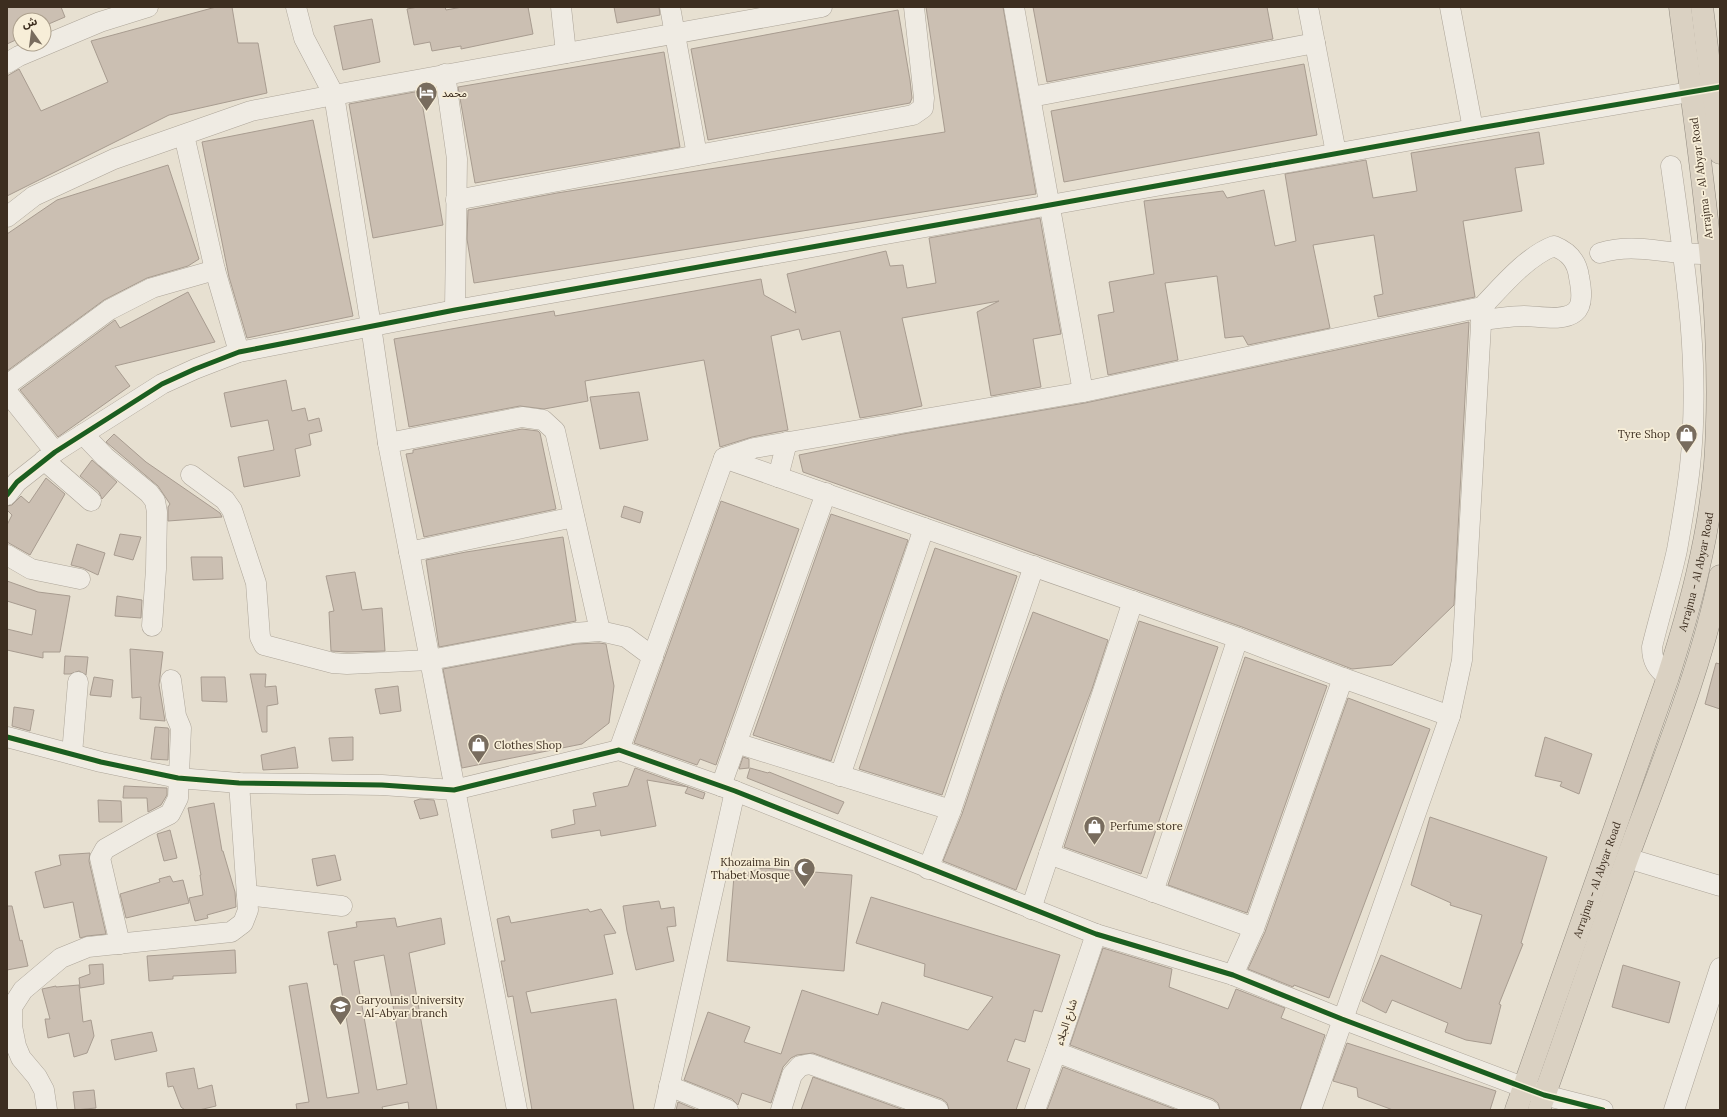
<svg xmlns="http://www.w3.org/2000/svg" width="1727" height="1117" font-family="Lora,'Noto Sans Arabic',serif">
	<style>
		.building { fill: #cbbfb2; stroke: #a89c90; fill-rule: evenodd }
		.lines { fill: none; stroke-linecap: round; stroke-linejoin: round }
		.minor-casing { stroke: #ada599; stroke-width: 21 }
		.highway-casing { stroke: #928b80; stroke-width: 23 }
		.minor { stroke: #efebe3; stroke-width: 20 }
		.highway { stroke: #dad1c2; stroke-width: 22 }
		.cycleway-casing { stroke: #f7eed8; stroke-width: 8 }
		.cycleway { stroke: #1b5e20; stroke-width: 5 }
		.labels { text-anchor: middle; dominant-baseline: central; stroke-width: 3.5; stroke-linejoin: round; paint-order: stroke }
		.poi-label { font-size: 11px; fill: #3d2e20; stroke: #f7eed8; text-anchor: start }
		.street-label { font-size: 11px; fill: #3d2e20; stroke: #f7eed8 }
	</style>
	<rect width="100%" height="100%" fill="#e7e0d1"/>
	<!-- building -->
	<g class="building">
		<path d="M7,7H61L65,17L44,26V20H20V38L7,44Z"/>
		<path d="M216,7H232L238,43H258L267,93L169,115L7,196V76L19,69L41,111L108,82L91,41Z"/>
		<path d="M418,7H445L446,10L462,7H528L533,34L461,49V46L432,51L430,42L414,45L407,9Z"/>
		<path d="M614,7H659L660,15L617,23Z"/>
		<path d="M926,7H1003L1036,194L474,283L467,239L468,210L557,193L945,132Z"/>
		<path d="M1033,7H1267L1273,39L1047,82Z"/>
		<path d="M898,10L910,80L912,98L910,103L708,140L691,49Z"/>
		<path d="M372,19L380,62L343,70L334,26Z"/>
		<path d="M664,52L680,147L475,183L458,87Z"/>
		<path d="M1304,64L1317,135L1064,182L1051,111Z"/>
		<path d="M420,91L443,225L373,238L349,104Z"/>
		<path d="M313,120L353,316L247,338L229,277L202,142Z"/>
		<path d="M1539,132L1544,164L1515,168L1522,211L1463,221L1475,297L1378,317L1374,296L1383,294L1374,235L1313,245L1330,328L1248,345L1243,336L1225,338L1217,276L1165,283L1178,360L1108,375L1098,315L1114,312L1109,282L1154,274L1144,201L1223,191L1227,198L1264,190L1275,246L1296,241L1285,174L1366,160L1373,198L1417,191L1411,153Z"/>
		<path d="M168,165L199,259L188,266L147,278L104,300L7,371V234L57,200Z"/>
		<path d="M1040,218L1061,334L1033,339L1041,387L991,396L977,312L999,301L902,318L922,406L890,413L860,418L840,331L802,340L799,329L771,336L788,430L752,437L720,447L704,360L585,381L588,401L544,409L520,406L409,427L394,339L554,311L555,316L761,279L764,295L796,313L787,274L886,251L890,266L903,265L907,288L936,283L929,238Z"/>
		<path d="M188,292L215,342L115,366L130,386L58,437L20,390L115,320L120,328Z"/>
		<path d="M1469,322L1454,605L1392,665L1352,669L1242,627L803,472L799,455L903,434L1085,403Z"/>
		<path d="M286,380L292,411L305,408L308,421L319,418L322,431L309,434L311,445L295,449L300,476L244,487L238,457L274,450L268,420L231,427L224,393Z"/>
		<path d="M639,392L648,440L600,449L590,397Z"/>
		<path d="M522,429L538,431L540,433L556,509L424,537L406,454L413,453V450Z"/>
		<path d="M114,434L146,462L220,513L222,517L168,521V507L170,504L158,486L106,442Z"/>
		<path d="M92,460L117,482L102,499L99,492L80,476Z"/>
		<path d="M46,478L65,494L30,555L7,542V525L12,515L7,510V506L12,505L21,496L29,503Z"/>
		<path d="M721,501L799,529L717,762L716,765L700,759L697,765L634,743Z"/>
		<path d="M624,506L643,512L640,523L621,517Z"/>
		<path d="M831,514L908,540L831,761L753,735Z"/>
		<path d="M120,534L141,537L133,560L114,555Z"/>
		<path d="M563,537L576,621L439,647L426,560L466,552Z"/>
		<path d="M77,544L105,553L98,575L83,568L71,565Z"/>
		<path d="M935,548L1017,576L942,795L859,769Z"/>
		<path d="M191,557H222L223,579L193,580Z"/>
		<path d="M355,572L362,610L382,608L385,651L347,652L331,651L329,612L334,611L326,576Z"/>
		<path d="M7,581L38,592L70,596L60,652H43V658L7,650V629L32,635L36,610L7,601Z"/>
		<path d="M117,596L142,600L141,618L115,616Z"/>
		<path d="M1033,612L1108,640L1092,689L1016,890L943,861L962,814L1003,693Z"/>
		<path d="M1139,621L1218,647L1141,874L1064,847Z"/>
		<path d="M599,643L606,644L614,686L609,723L582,744L462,768L443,669L576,644Z"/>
		<path d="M130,649L163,652L159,685L165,721L140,719L141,697L132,698Z"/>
		<path d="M65,656L88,657L86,675L79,671L70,674H64Z"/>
		<path d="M1245,657L1327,686L1247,913L1168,885Z"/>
		<path d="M1716,663L1720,664V709L1705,704Z"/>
		<path d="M250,674H266L265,687L276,686L278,704L267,706V732H262Z"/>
		<path d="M94,677L113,680L111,697L90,695Z"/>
		<path d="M201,677H225L227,702L202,701Z"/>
		<path d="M398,686L401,711L380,714L375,689Z"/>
		<path d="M1348,698L1430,729L1329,998L1294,985L1293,987L1248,969L1265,932Z"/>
		<path d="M14,707L34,710L30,731L12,726Z"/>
		<path d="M155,727L168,728L169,730L168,760L151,759Z"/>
		<path d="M353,737V760L332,761L329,738Z"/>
		<path d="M1545,737L1592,754L1579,794L1560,786L1562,782L1535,776Z"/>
		<path d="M295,747L298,768L263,770L261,755Z"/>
		<path d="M743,757L749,759V768L739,769Z"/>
		<path d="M635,768L705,793L703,799L685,793L688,787L647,780L656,826L601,836L600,830L552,838L551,830L575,824L573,810L596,806L593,793L628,786Z"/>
		<path d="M750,768L768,773L769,772L844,802L838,814L747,778Z"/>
		<path d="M124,786L167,788V795L161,805L148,812L147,798H123Z"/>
		<path d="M420,799L434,800L438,815L420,819L414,801Z"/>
		<path d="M98,800L121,801L122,822H99Z"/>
		<path d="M214,803L222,851H223L235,892L236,907L207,915L208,918L195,921L189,898L203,895L200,875H201L188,808Z"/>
		<path d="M1430,817L1547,857L1521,943L1523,944L1499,1004L1501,1005L1491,1044L1466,1040L1445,1032L1448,1023L1392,1000L1386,1013L1362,1001L1381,955L1461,989L1482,915L1450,905L1451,903L1411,885Z"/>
		<path d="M170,830L177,858L164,861L157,834Z"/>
		<path d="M90,853L89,861L106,934L87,936L80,938L73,902L44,908L35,872L61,865L59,855Z"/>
		<path d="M335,855L341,880L317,886L312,859Z"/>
		<path d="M763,868L852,875L844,971L727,961L734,876Z"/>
		<path d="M170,876L173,882L183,880L189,903L126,918L120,894L160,882L159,879Z"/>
		<path d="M871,897L1060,955L1042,1012L1034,1010L1025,1042L1015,1039L1007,1061L1030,1069L1016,1110H949L947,1103L942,1099L813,1053L797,1055L791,1058L783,1067L771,1103L742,1093L738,1105L732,1099L684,1080L708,1012L750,1027L744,1042L781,1054L802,990L878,1015L882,1002L968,1030L993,997L924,976L925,964L856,943Z"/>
		<path d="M659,901L661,909L674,907L676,926L667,927L674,961L636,970L627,931L623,906Z"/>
		<path d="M7,906H12L20,941L22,940L28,966L7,970Z"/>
		<path d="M588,909L590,912L601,909L616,933L604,935L613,974L526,992L531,1013L616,999L634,1110H532L513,996L508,997L501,961H505L497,919L509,916L511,923Z"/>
		<path d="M395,918L397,927L441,918L445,944L409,953L437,1110H409L408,1102L382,1107L383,1110H297L296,1104L309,1102L289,986L307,983L327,1098L359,1093L337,964L334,965L328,932L357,927L356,922ZM384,955L407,1084L377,1090L354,961Z"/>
		<path d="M1103,948L1172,969L1169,987L1228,1009L1236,989L1285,1008L1281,1018L1325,1035L1300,1110H1220L1218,1103L1213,1099L1070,1045Z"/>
		<path d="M235,950L236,973L173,976V979L149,981L147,956Z"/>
		<path d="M103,964L104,984L80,988L79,978L90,974L89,965Z"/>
		<path d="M1623,965L1680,982L1669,1023L1612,1007Z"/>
		<path d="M79,985L83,1022L91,1020L94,1036L87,1053L74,1057L69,1033L48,1038L45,1019H50L42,989L56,986V987Z"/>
		<path d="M152,1032L157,1051L115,1060L111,1040Z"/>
		<path d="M1347,1043L1496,1091L1490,1110H1393L1358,1097L1357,1088L1333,1081Z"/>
		<path d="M1063,1067L1177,1110H1047Z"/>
		<path d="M194,1068L198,1089L212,1085L216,1106L199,1110H185L181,1107L173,1086L168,1087L166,1073Z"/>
		<path d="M813,1077L904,1110H801Z"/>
		<path d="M94,1090L96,1108L75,1110L73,1092Z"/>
		<path d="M678,1102L697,1110H676Z"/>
	</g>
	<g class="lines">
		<defs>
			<g id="minor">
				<path d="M296,7L304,38L334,95L371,326L388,443L517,1110"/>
				<path d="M561,7L566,53"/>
				<path d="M670,7L697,155"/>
				<path d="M1014,7L1083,392"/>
				<path d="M1308,7L1336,153"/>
				<path d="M1450,7L1473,129"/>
				<path d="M7,63L19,56L100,22L148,7"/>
				<path d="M445,74L457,159L455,310"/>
				<path d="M1031,97L1315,43"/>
				<path d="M184,135L215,270L239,352"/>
				<path d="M456,200L913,115L923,108L924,98L914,7"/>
				<path d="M7,217L34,196L114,159L251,111L334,95L822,7"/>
				<path d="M1600,253C1630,244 1653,251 1683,253C1692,254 1701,254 1711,254"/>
				<path d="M7,385L109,310L152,288L215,270"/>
				<path d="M7,392L55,452"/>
				<path d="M83,434L105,457L149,493L155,501L157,512L156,569L152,626"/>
				<path d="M388,443L522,417L543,420L555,431L600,631"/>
				<path d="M724,458L1238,638L1343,678L1450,716L1311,1110"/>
				<path d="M44,460L91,501"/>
				<path d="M191,475L225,500L232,510L256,583L260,637L264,645L333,663L347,664L430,660L574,633L600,631L626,637L653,657"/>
				<path d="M778,477L787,442"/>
				<path d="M7,495L17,482L55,452L162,384L195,369L239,352L455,310L1050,205L1473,129L1707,89"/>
				<path d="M409,552L574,517"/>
				<path d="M7,555L31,569L80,579"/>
				<path d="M1668,677C1657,669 1652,661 1652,647C1660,614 1670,582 1677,550C1682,522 1687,494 1690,466C1701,365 1685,266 1671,166"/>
				<path d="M1450,716L1462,660L1482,307"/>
				<path d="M7,737L101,762L178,778L239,783L382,785L454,790L619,750L735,791L1096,934L1233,975L1342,1019L1544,1095L1603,1110"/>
				<path d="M736,743L951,810"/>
				<path d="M619,750L724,458L754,448L1083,392L1482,307C1502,286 1527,256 1554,246C1569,252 1577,261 1579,277C1581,287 1584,305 1575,312C1563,322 1538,316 1524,316C1510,316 1495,319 1481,320"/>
				<path d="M72,754L78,682"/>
				<path d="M840,776L924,528"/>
				<path d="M721,786L826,493"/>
				<path d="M1049,854L1254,928"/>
				<path d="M1627,858L1720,886"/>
				<path d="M928,869L951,810L1034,566"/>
				<path d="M1153,892L1238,638"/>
				<path d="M247,895L342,906"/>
				<path d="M1031,909L1133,601"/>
				<path d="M120,944L100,858L105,849L144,827L170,814L178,798L181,728L176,716L171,680"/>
				<path d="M1233,975L1254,928L1343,678"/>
				<path d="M1056,1052L1209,1110"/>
				<path d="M669,1086L728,1110"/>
				<path d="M47,1110L44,1090L37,1077L21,1058L16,1046L12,1026V1007L23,990L61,958L88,947L231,932L243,923L248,910L239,783"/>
				<path d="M664,1110L735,791"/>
				<path d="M781,1110L792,1075L800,1066L810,1064L938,1110"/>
				<path d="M1035,1110L1056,1052L1096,934"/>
				<path d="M1674,1110L1720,968"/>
			</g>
			<g id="highway">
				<path d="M1702,7L1720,153"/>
				<path id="s1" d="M1516,1110L1668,677C1690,608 1709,538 1715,465C1726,311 1699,159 1680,7"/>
				<path d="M1539,1110C1571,1023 1599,935 1631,848C1664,758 1701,669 1720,576"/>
			</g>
		</defs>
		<!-- minor casing -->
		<use href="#minor" class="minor-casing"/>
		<!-- highway casing -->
		<use href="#highway" class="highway-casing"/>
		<!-- minor -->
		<use href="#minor" class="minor"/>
		<!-- highway -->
		<use href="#highway" class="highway"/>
		<defs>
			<g id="cycleway">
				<path d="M7,495L17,482L55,452L162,384L195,369L239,352L455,310L1050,205L1473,129L1720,87"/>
				<path d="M7,737L101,762L178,778L239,783L382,785L454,790L619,750L735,791L1096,934L1233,975L1342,1019L1544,1095L1603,1110"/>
			</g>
		</defs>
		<!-- cycleway casing -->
		<use href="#cycleway" class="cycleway-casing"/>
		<!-- cycleway -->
		<use href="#cycleway" class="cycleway"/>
	</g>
	<!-- icons -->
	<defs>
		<symbol id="hotel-pin" viewBox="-11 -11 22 30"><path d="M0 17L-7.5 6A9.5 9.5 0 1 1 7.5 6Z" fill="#786c5e" stroke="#f7eed8"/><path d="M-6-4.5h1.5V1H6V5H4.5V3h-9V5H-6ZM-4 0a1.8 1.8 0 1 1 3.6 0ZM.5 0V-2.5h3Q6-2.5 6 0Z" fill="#fff"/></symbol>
		<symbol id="shop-pin" viewBox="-11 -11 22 30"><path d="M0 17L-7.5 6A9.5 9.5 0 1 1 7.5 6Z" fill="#786c5e" stroke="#f7eed8"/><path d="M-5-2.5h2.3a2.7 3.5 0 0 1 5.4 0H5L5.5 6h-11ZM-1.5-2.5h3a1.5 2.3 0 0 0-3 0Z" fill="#fff"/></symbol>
		<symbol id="mosque-pin" viewBox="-11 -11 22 30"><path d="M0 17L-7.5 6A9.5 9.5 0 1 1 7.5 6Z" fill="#786c5e" stroke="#f7eed8"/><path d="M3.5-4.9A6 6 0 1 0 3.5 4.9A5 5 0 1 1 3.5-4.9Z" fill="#fff"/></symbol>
		<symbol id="university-pin" viewBox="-11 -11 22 30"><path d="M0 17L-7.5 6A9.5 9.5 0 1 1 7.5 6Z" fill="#786c5e" stroke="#f7eed8"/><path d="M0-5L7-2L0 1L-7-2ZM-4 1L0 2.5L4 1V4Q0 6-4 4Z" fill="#fff"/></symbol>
	</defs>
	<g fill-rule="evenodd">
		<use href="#hotel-pin" x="414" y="80" width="25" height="34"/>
		<use href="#shop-pin" x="1674" y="422" width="25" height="34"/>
		<use href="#shop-pin" x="466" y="732" width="25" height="34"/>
		<use href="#shop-pin" x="1082" y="814" width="25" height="34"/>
		<use href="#mosque-pin" x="792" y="856" width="25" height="34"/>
		<use href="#university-pin" x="328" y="994" width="25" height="34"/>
	</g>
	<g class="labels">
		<!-- poi labels -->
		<g class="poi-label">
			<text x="442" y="93">محمد</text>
			<text x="1670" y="434" text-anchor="end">Tyre Shop</text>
			<text x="494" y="745">Clothes Shop</text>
			<text x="1110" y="826">Perfume store</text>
			<text x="790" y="862" text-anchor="end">Khozaima Bin<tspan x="790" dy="13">Thabet Mosque</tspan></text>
			<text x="356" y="1000">Garyounis University<tspan x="356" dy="13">- Al-Abyar branch</tspan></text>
		</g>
		<!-- street labels -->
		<g class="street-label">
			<text transform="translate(1701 178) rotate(-97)">Arrajma - Al Abyar Road</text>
			<text stroke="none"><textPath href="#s1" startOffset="568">Arrajma - Al Abyar Road</textPath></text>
			<text stroke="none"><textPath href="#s1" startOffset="244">Arrajma - Al Abyar Road</textPath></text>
			<text transform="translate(1066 1022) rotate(-72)">شارع الجلاء</text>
		</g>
	</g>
	<!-- border -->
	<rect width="1727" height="1117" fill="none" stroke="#3d2e20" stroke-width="16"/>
	<!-- north arrow -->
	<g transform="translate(32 32) rotate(346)"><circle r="19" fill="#f7eed8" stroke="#ada18e"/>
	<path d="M0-3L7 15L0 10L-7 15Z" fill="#786c5e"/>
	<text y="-6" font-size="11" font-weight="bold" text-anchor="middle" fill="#3d2e20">ش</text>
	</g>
</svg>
